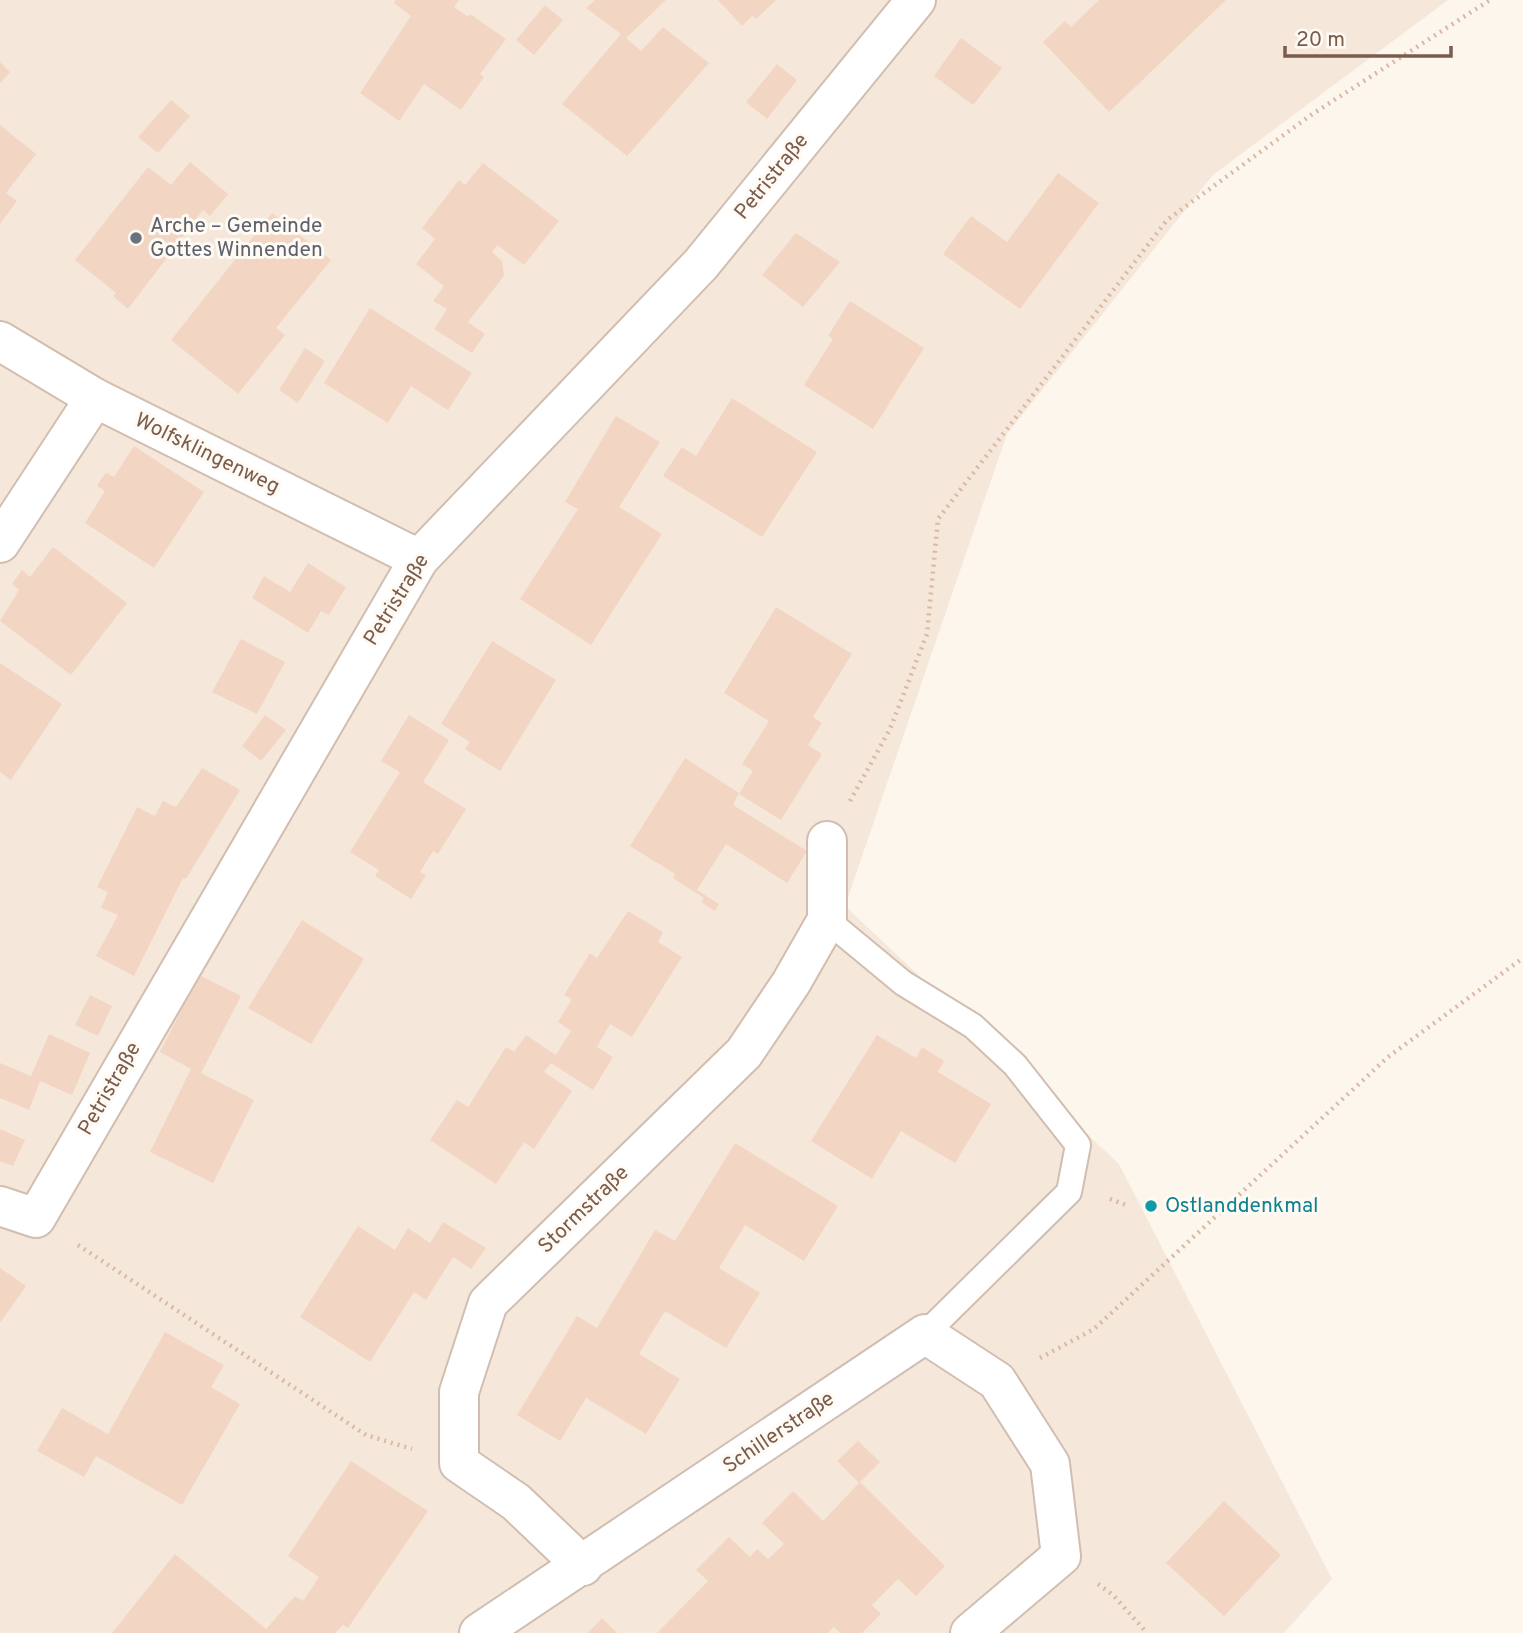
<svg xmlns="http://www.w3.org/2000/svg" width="1523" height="1633" font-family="Overpass,sans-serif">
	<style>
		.residential { fill: #f5e8da }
		.building { fill: #f3d5c3 }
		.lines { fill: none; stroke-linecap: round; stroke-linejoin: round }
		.lane-casing { stroke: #d1beb0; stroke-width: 28 }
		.street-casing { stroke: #d1beb0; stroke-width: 42 }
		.path { stroke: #d9b8a5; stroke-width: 4.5; stroke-dasharray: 2 5; stroke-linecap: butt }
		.lane { stroke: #fff; stroke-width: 24 }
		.street { stroke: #fff; stroke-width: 38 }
		.worship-dot { fill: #6b7280; stroke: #fffaf3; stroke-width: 2.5 }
		.culture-dot { fill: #0f9aa8; stroke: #fffaf3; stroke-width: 2.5 }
		.labels { text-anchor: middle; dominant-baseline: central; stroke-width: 6; stroke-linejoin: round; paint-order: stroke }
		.street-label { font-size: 21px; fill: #7a5c4d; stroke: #fffaf3 }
		.worship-label { font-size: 21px; fill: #5b616d; stroke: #fffaf3; text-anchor: start }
		.culture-label { font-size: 21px; fill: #0d838f; stroke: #fffaf3; text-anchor: start }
	</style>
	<rect width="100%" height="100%" fill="#fdf6ec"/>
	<!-- residential -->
	<path class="residential" d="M0,0H1448L1213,175L1007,434L845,906L1119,1164L1332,1579L1284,1633H0Z"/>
	<!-- building -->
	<g class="building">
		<path d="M396,0H459L454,7L468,17L470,14L506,39L480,74L484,77L461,110L424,84L399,121L360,93L411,16L394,3Z"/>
		<path d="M595,0H666L626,38L641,51L663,27L709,63L627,156L562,104L621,34L586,8Z"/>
		<path d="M718,0H776L756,19L752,16L742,26Z"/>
		<path d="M1099,0H1226L1109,112L1043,42L1065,21L1071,27Z"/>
		<path d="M545,5L563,20L534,55L516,40Z"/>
		<path d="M961,38L1002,68L973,105L934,76Z"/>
		<path d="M0,62L10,72L0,83Z"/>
		<path d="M777,64L797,80L767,119L746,102Z"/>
		<path d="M171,100L190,116L158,153L138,137Z"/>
		<path d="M0,125L36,154L6,193L17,201L0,224Z"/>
		<path d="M190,162L228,194L210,216L203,210L128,309L113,296L116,293L75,260L148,167L171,185Z"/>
		<path d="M483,163L559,221L524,265L497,245L492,252L502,261L504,276L468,322L485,334L472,353L434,329L447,309L433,301L444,286L416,264L435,239L422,228L459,180L465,185Z"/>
		<path d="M1058,173L1099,203L1020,309L943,254L971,216L1007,242Z"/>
		<path d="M272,213L331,260L276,328L285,335L238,394L171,340Z"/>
		<path d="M796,233L840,262L803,307L762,275Z"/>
		<path d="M850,301L924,348L873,429L804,385L833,339L828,336Z"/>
		<path d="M370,308L472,373L448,410L411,386L388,423L324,383Z"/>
		<path d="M305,348L325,361L298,403L279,390Z"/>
		<path d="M732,398L817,452L762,537L663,476L682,447L696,456Z"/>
		<path d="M616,416L660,442L619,507L662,534L591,645L520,599L578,509L565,502Z"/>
		<path d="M134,446L204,492L154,568L85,523L105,491L97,486L101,479L106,473L114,477Z"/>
		<path d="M53,547L127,603L71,675L0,621L19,590L12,584L22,570L30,577Z"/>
		<path d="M308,563L346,587L329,615L321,611L308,633L252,598L264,576L290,592Z"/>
		<path d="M776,607L852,654L813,717L822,723L808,745L822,754L781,820L739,794L753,771L742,764L769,721L724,693Z"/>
		<path d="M241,639L285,662L257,714L212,692Z"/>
		<path d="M492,641L556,680L500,771L465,749L470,742L441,724Z"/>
		<path d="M0,663L62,704L11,780L0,772Z"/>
		<path d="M265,715L286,730L261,761L242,746Z"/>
		<path d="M409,715L449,740L423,782L466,809L438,854L433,851L420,872L426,875L411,899L375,876L379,870L350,852L400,772L381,761Z"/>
		<path d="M685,758L739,793L733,805L807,851L787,883L726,844L697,890L719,904L715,911L701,902L704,898L673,878L675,874L630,846Z"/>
		<path d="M202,768L240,790L186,879L183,878L134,976L96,956L118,915L101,908L108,892L97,887L137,807L155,816L163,801L176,807Z"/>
		<path d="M628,911L663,932L658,942L682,957L632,1037L610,1024L597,1047L613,1057L593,1090L551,1063L544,1072L572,1091L534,1149L524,1142L496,1184L430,1140L457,1100L468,1107L506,1047L514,1052L526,1035L556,1055L571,1031L558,1022L572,999L564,995L590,953L597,958Z"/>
		<path d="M302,920L364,959L311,1044L248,1008Z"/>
		<path d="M199,975L241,996L201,1073L254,1100L213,1183L150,1152L191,1069L160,1052Z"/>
		<path d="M90,995L112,1006L98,1036L75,1025Z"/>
		<path d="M49,1034L90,1053L72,1095L40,1081L29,1110L0,1098V1063L31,1076Z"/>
		<path d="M877,1035L916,1058L922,1047L944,1061L938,1072L991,1104L955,1163L901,1131L872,1179L811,1141Z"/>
		<path d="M0,1129L25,1140L13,1166L0,1161Z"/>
		<path d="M735,1143L838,1206L804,1261L745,1225L719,1268L760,1293L726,1348L665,1311L639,1354L680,1379L646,1434L586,1398L560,1441L517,1415L577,1316L597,1328L655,1230L675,1241Z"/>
		<path d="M443,1222L486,1248L471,1269L453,1257L426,1300L414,1292L370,1362L300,1317L358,1226L395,1250L408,1228L430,1243Z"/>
		<path d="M0,1268L26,1286L0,1323Z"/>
		<path d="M165,1332L224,1365L211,1387L240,1404L182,1505L96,1456L84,1477L37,1451L62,1408L108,1434Z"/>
		<path d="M858,1441L880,1462L859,1483L837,1461Z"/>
		<path d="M351,1461L428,1511L348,1628L343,1625L335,1633H112L175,1554L266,1629L295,1596L303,1601L319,1577L288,1556Z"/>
		<path d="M860,1482L945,1566L916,1596L898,1579L872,1605L881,1614L862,1633H840L834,1627L828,1633H657L708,1581L696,1570L729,1537L750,1557L757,1549L768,1559L784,1544L762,1523L793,1491L823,1521Z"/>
		<path d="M1224,1501L1281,1555L1224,1616L1166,1563Z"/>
		<path d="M602,1618L617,1633H588Z"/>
	</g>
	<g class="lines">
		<defs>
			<path id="lane" d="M827,920L903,983L973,1026L1015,1065L1078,1145L1069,1192L925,1334"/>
			<g id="street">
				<path d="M0,341L95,398L419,559"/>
				<path d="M0,543L95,398"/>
				<path d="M0,1206L36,1218L419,559L701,264L916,0"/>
				<path d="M583,1566L516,1502L459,1463V1392L488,1303L744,1053L791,983L827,920V841"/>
				<path d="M479,1633L925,1334L997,1381L1050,1464L1061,1556L970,1633"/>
			</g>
		</defs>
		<!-- lane casing -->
		<use href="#lane" class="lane-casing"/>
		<!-- street casing -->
		<use href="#street" class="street-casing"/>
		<!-- path -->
		<g class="path">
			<path d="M850,801L890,729L927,634L938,519L1167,220L1311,115L1490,0"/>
			<path d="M1110,1199L1126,1205"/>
			<path d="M78,1245L366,1435L412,1449"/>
			<path d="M1040,1358L1094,1329L1388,1057L1523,958"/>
			<path d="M1098,1584L1113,1595L1147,1633"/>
		</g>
		<!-- lane -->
		<use href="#lane" class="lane"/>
		<!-- street -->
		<use href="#street" class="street"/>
	</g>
	<!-- markers -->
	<circle class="worship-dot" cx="136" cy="238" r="7"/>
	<circle class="culture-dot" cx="1151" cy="1206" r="7"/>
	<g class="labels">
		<!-- street labels -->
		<g class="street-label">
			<text transform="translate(772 177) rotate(-51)">Petristraße</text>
			<text transform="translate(207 454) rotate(26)">Wolfsklingenweg</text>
			<text transform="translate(397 600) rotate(-58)">Petristraße</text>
			<text transform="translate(110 1089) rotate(-60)">Petristraße</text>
			<text transform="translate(584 1210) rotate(-44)">Stormstraße</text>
			<text transform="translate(779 1433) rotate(-34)">Schillerstraße</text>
		</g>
		<!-- worship labels -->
		<g class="worship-label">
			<text x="150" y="226">Arche – Gemeinde<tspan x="150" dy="24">Gottes Winnenden</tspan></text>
		</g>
		<!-- culture labels -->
		<g class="culture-label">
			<text x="1165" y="1206">Ostlanddenkmal</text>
		</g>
	</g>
	<!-- scale -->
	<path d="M1285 46v10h166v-10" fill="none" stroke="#7a5c4d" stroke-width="3.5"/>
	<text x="1296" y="46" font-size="21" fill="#7a5c4d" stroke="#fffaf3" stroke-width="5" paint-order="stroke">20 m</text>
</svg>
